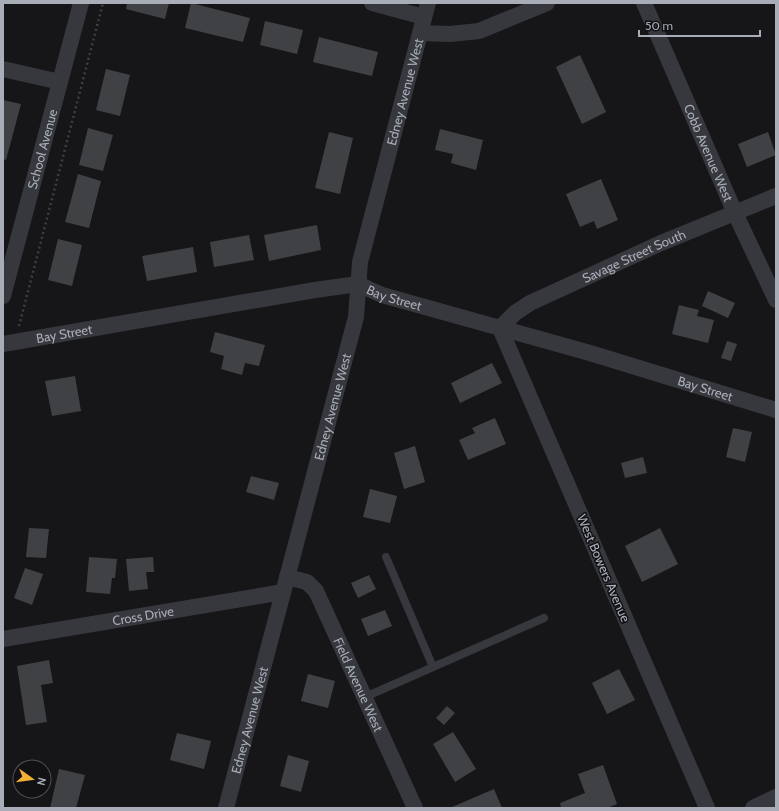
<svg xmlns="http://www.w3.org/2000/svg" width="779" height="811" font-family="Cabin,sans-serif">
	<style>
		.building { fill: #404145 }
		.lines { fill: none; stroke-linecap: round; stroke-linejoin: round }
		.path { stroke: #3d3f44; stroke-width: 2.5; stroke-dasharray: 2 3; stroke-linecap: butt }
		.service { stroke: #37383d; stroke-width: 8 }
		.minor { stroke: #37383d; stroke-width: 16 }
		.labels { text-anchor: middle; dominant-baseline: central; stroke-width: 3; stroke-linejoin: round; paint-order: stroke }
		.street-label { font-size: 13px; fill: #a8adb8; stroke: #111113 }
	</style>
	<rect width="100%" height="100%" fill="#161618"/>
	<!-- building -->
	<g class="building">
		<path d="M127,3H169L165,19L126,9Z"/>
		<path d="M191,3L250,18L243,42L185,28Z"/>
		<path d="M265,21L303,30L297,54L260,45Z"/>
		<path d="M319,37L378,52L372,76L313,62Z"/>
		<path d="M580,55L606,112L582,124L556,67Z"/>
		<path d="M106,69L130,75L120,116L96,110Z"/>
		<path d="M3,100L21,104L6,160L3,159Z"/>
		<path d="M88,128L113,135L103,171L79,165Z"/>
		<path d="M440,129L483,140L476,170L451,163L453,154L435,150Z"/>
		<path d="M329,132L353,138L340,194L315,188Z"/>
		<path d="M768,132L776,155L747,167L738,144Z"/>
		<path d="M78,174L101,181L89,228L65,222Z"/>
		<path d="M601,179L618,220L597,229L594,221L580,227L566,194Z"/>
		<path d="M317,225L321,250L269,261L264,235Z"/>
		<path d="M249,235L254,260L214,267L210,242Z"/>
		<path d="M58,239L82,245L72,286L48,280Z"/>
		<path d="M193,247L197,272L147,281L142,256Z"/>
		<path d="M708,291L735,303L728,318L702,306Z"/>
		<path d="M679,305L699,310L697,316L714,320L708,343L672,334Z"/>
		<path d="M215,332L265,345L259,366L245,363L242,375L221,369L224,356L210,352Z"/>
		<path d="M727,341L737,344L731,361L721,358Z"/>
		<path d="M492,363L502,383L460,403L451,383Z"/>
		<path d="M75,376L81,411L52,416L45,381Z"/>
		<path d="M495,418L506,444L468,460L459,440L475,433L472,428Z"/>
		<path d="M733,428L752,432L745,462L726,457Z"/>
		<path d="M415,446L425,482L404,489L394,453Z"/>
		<path d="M643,457L647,473L625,478L621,463Z"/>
		<path d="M251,476L279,483L274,500L246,492Z"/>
		<path d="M370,489L397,496L390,523L363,517Z"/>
		<path d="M29,528L49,529L46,558L26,557Z"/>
		<path d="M660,528L678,564L642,582L625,546Z"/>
		<path d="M89,557L117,559L115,578H112L110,594L86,592Z"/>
		<path d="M153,557L154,572H146L148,589L129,591L126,559Z"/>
		<path d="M25,568L43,574L32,605L14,598Z"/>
		<path d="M369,575L376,589L358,598L351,583Z"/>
		<path d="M385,610L392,626L368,636L361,619Z"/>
		<path d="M49,660L53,683L41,685L47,722L26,725L17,666Z"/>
		<path d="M619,669L635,700L607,714L592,683Z"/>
		<path d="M308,674L335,681L328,708L301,701Z"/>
		<path d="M447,706L455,713L444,725L436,718Z"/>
		<path d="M453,732L476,769L455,782L433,744Z"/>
		<path d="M177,733L211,741L204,769L170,760Z"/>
		<path d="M288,755L309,761L301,792L280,786Z"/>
		<path d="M603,765L617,804L607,808H561L560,803L585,793L578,774Z"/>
		<path d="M59,769L85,775L76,808H50Z"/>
		<path d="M494,789L502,808H453L452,807Z"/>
	</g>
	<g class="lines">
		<!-- path -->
		<path class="path" d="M19,326L103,3"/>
		<!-- service -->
		<g class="service">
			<path d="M386,557L433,667"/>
			<path d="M365,697L544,618"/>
		</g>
		<!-- minor -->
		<g class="minor">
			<path d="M372,3L424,17"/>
			<path id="s1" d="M644,3L735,213L776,300"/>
			<path d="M420,33L450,34L479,31L547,3"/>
			<path d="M3,69L60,82"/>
			<path id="s2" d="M3,296L81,3"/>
			<path id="s3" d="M3,344L315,290L358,284L382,295L590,353L776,410"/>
			<path id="s4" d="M287,577L307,582L316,591L415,808"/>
			<path id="s5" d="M3,639L283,592"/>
			<path id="s6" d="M226,808L356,317L360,262L428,3"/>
			<path id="s7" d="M707,808L500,328L515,313L530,303L661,243L776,196"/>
			<path d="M753,808L776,797"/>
		</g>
	</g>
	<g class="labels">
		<!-- street labels -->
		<g class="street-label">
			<text stroke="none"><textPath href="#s6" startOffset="739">Edney Avenue West</textPath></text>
			<text stroke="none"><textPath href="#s2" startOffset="152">School Avenue</textPath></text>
			<text stroke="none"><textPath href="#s1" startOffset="163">Cobb Avenue West</textPath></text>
			<text stroke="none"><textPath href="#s7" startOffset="676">Savage Street South</textPath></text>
			<text stroke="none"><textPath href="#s3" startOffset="399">Bay Street</textPath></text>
			<text stroke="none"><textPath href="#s3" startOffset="62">Bay Street</textPath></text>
			<text stroke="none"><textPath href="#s3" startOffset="723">Bay Street</textPath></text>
			<text stroke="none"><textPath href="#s6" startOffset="415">Edney Avenue West</textPath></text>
			<text transform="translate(604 568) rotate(67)">West Bowers Avenue</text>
			<text stroke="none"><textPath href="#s5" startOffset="142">Cross Drive</textPath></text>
			<text stroke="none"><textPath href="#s4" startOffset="136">Field Avenue West</textPath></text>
			<text stroke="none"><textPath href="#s6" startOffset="91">Edney Avenue West</textPath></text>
		</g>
	</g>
	<!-- border -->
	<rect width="779" height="811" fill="none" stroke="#a8adb8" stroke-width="8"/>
	<!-- north arrow -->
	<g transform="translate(32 779) rotate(104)"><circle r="19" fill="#111113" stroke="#4d4f55"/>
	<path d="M0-3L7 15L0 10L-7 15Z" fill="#f2b134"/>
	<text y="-6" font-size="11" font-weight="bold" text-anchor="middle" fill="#a8adb8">N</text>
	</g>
	<!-- scale -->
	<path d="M639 30v6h121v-6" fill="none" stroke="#a8adb8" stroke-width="2"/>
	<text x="645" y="30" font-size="12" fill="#a8adb8" stroke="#111113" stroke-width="3" paint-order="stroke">50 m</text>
</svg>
